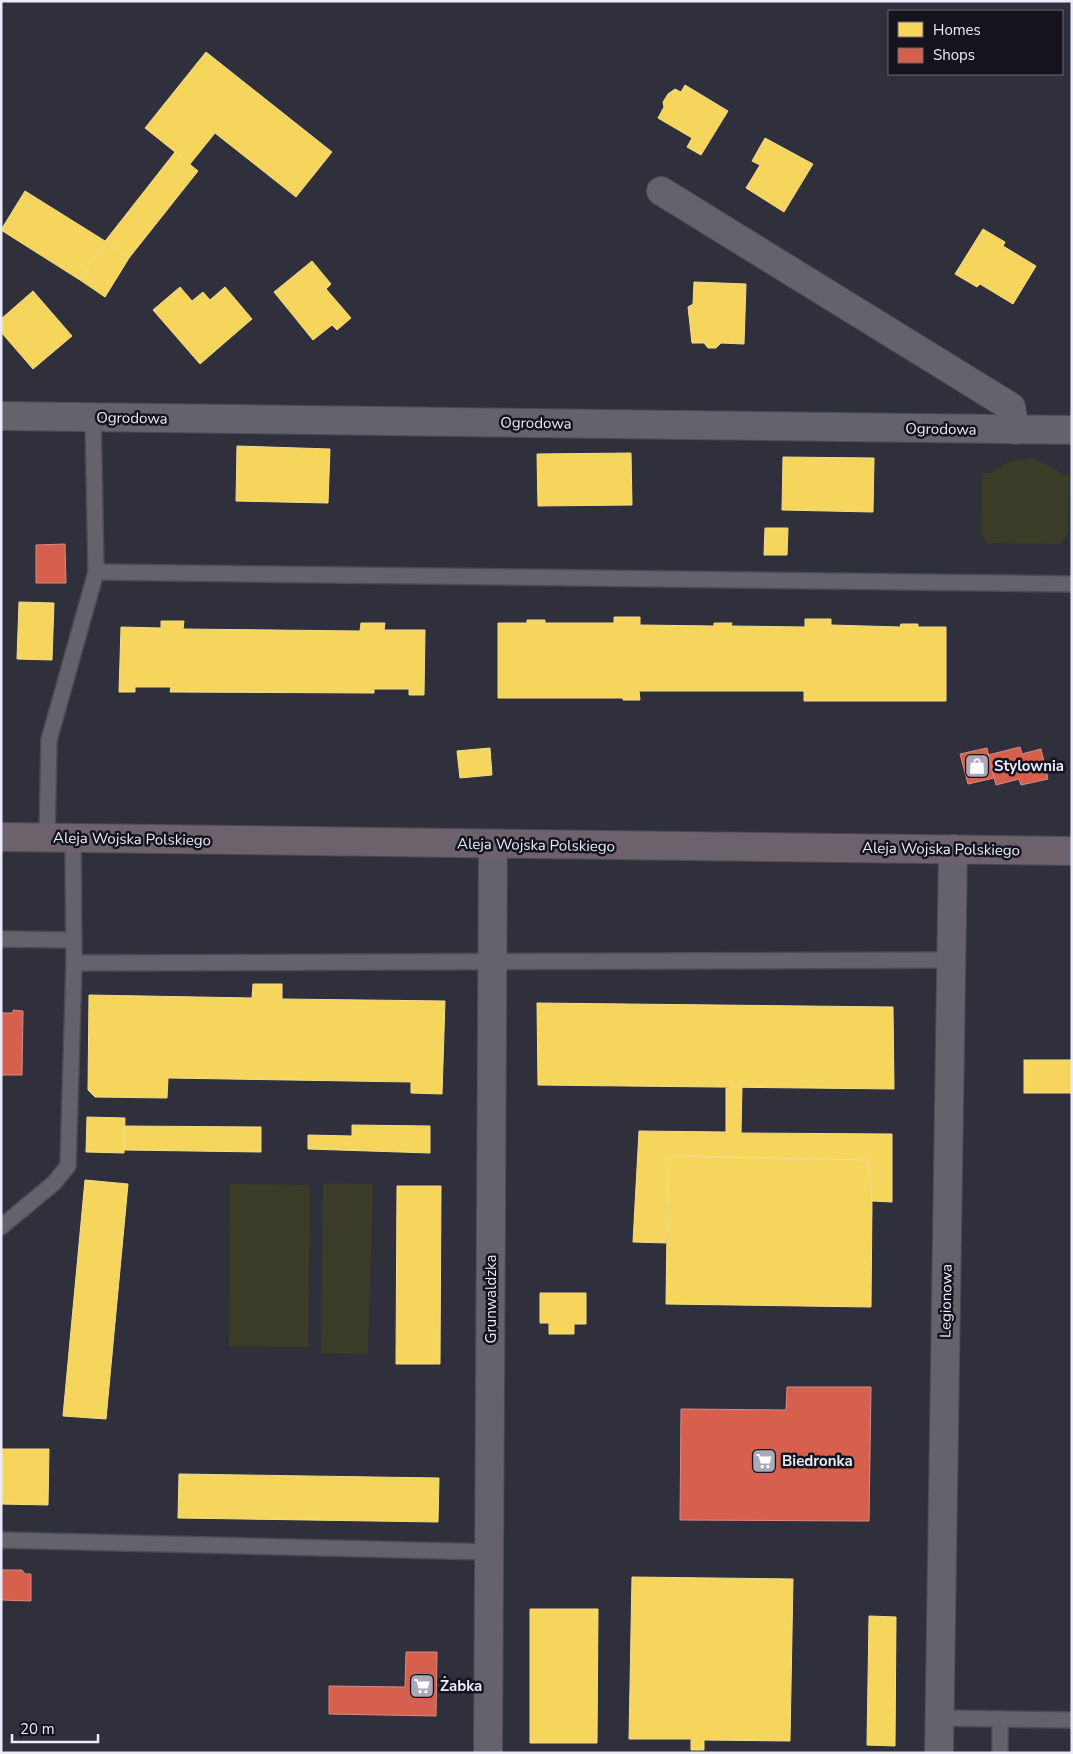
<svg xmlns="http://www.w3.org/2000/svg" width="1073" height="1754" font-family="'Nunito Sans',sans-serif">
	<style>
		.green { fill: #3a3c28 }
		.homes { fill: #f6d55c; stroke: #f3dc8c }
		.shops { fill: #d6604d; stroke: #dc8a81 }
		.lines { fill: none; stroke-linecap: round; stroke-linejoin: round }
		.lane-casing { stroke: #4c4a56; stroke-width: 18 }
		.street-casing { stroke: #4c4a56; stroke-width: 30 }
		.primary-casing { stroke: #4c4a56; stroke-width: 30 }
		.lane { stroke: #63626d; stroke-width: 15 }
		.street { stroke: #63626d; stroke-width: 28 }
		.primary { stroke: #6c626c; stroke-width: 28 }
		.labels { text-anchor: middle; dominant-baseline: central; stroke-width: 5; stroke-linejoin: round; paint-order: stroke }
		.street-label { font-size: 15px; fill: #ebebfb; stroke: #14131e }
		.poi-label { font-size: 15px; font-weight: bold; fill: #ebebfb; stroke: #14131e; text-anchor: start }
	</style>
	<rect width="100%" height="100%" fill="#302f3c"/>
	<!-- green -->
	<g class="green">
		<path d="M1032,458L1054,468L1061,474L1069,475L1068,533L1060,544L988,543L981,534L982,473H991L1007,462Z"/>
		<path d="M323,1183L373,1184L368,1354L321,1353Z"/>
		<path d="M230,1184L310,1185L308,1347L229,1346Z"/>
	</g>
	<!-- homes -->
	<g class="homes">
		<path d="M206,52L332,152L296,197L215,133L190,164L145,128Z"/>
		<path d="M685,85L728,111L701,155L687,147L692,138L658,118L664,107L663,102L668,94L675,89L681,92Z"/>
		<path d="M765,138L813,164L784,212L746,188L760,165L752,161Z"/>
		<path d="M175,152L198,171L129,258L106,240Z"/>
		<path d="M25,191L105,241L80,280L1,230Z"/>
		<path d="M983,229L1005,242L1003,246L1036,266L1013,304L980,284L977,287L955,274Z"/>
		<path d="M106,240L129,258L105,297L80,280Z"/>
		<path d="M312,261L331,284L326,289L351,318L337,330L332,325L313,340L274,292Z"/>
		<path d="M694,282L746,284L744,344L721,343L716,348H708L704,343H692L688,307L693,304Z"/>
		<path d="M180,287L192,301L203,292L210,300L225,287L252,319L200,364L153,310Z"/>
		<path d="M33,291L72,336L33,369L1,332V319Z"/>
		<path d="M237,446L330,449L328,503L236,501Z"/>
		<path d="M631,453L632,505L538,506L537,454Z"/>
		<path d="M783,457L874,458L873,512L782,510Z"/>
		<path d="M765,528H788L787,555H764Z"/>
		<path d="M19,602L54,603L52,660L17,659Z"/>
		<path d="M614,617H640V625L714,626V623H732L731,626L805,627V619H831V625L900,627L901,624H918V627H946V701H804V691H639L640,700H623V698H498V623H527V620H545V623H614Z"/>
		<path d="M161,621H184L183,629L360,631L361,623H385L384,630H425L424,695H409V689H374V693L170,692L171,687H135V692H119L121,627L161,628Z"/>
		<path d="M490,748L492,775L460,778L457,751Z"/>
		<path d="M253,984H282V999L445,1001L442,1094L411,1093V1082L168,1078L167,1098L95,1097L88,1090L89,995L252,998Z"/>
		<path d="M537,1003L893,1007L894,1089L538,1085Z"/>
		<rect x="1024" y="1060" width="48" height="33"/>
		<path d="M742,1087L741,1133L892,1134V1202L872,1201L868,1160L668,1156L666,1243L633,1242L639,1131L726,1132V1088Z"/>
		<path d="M87,1117L125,1118L124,1153L86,1152Z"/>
		<path d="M352,1125L430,1126V1153L308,1149V1135L352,1136Z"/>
		<path d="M124,1126L261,1127V1152L124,1150Z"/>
		<path d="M668,1156L868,1160L872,1201L871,1307L666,1304Z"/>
		<path d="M85,1180L128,1184L106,1419L63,1416Z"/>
		<path d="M397,1186H441L440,1364H396Z"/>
		<path d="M540,1293H586V1324H574V1334H549V1323H540Z"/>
		<path d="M1,1449H49L48,1505L1,1504Z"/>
		<path d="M179,1474L439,1478L438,1522L178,1518Z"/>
		<path d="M632,1577L793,1579L790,1741L704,1740V1750H691V1739H629Z"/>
		<path d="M530,1609H598L597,1743H530Z"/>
		<path d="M869,1616L896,1617L895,1746L867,1745Z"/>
	</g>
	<!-- shops -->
	<g class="shops">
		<path d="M65,544L66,583H36V545Z"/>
		<path d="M1020,747L1022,754L1041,749L1048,779L1021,785L1019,779L996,785L988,755Z"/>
		<path d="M987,748L994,778L968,784L960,754Z"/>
		<path d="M13,1010L23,1011L22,1075H1V1013H13Z"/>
		<path d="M787,1387H871L869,1521L680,1520L681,1409L786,1410Z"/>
		<path d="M1,1570H22L25,1574H31V1601L1,1600Z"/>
		<path d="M406,1652H437L436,1716L329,1714V1686L405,1687Z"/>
	</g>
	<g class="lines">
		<defs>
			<g id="lane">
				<path d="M96,572L1072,584"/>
				<path d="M47,838L49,740L96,572L93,417"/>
				<path d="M1,939L74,940"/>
				<path d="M74,963L950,960"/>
				<path d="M1,1227L54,1183L68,1166L74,963L73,838"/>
				<path d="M1,1540L490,1552"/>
				<path d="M940,1718L1072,1720"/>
				<path d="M1000,1753V1719"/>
			</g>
			<g id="street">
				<path d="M661,191L1011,407L1015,430"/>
				<path d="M1,416L1072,430"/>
				<path d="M488,1753L493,844"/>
				<path d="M939,1753L953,849"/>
			</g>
			<path id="primary" d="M1,837L1072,851"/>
		</defs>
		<!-- lane casing -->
		<use href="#lane" class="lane-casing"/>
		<!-- street casing -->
		<use href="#street" class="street-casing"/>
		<!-- primary casing -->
		<use href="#primary" class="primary-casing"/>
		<!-- lane -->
		<use href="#lane" class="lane"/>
		<!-- street -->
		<use href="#street" class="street"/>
		<!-- primary -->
		<use href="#primary" class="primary"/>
	</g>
	<!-- icons -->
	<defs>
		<symbol id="shop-square" viewBox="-11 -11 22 22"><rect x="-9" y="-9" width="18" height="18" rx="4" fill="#aaa9b8" stroke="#14131e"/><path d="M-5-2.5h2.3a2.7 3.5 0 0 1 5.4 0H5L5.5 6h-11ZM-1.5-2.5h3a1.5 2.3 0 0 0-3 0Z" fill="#fff"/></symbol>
		<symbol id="supermarket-square" viewBox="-11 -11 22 22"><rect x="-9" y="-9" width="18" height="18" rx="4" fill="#aaa9b8" stroke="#14131e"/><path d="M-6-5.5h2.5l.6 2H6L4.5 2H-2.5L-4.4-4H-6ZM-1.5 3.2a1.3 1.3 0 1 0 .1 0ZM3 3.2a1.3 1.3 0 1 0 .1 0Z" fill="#fff"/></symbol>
	</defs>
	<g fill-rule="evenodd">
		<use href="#shop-square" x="963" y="752" width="28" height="28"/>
		<use href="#supermarket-square" x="750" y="1447" width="28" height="28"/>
		<use href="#supermarket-square" x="408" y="1672" width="28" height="28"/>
	</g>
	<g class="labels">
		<!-- street labels -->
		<g class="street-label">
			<text transform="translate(132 418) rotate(1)">Ogrodowa</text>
			<text transform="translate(536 423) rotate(1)">Ogrodowa</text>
			<text transform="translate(941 429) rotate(1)">Ogrodowa</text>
			<text transform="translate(132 839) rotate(1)">Aleja Wojska Polskiego</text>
			<text transform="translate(536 845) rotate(1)">Aleja Wojska Polskiego</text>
			<text transform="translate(941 849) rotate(1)">Aleja Wojska Polskiego</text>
			<text transform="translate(491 1299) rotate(-90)">Grunwaldzka</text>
			<text transform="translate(946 1301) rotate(-89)">Legionowa</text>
		</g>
		<!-- poi labels -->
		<g class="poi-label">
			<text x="994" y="766">Stylownia</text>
			<text x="782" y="1461">Biedronka</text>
			<text x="440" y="1686">Żabka</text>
		</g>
	</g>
	<!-- border -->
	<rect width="1073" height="1754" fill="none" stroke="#ebebfb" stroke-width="5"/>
	<!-- legend -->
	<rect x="888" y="10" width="175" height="65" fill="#14131e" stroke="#6a6976"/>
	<rect x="898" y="22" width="25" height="15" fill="#f6d55c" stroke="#6a6976"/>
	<text x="933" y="35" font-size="15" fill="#ebebfb">Homes</text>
	<rect x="898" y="48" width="25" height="15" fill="#d6604d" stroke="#6a6976"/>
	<text x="933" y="60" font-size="15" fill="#ebebfb">Shops</text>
	<!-- scale -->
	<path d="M12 1734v8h86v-8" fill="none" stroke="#ebebfb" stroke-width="2.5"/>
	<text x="20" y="1734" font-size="15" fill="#ebebfb" stroke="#14131e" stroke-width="4" paint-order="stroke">20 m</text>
</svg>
